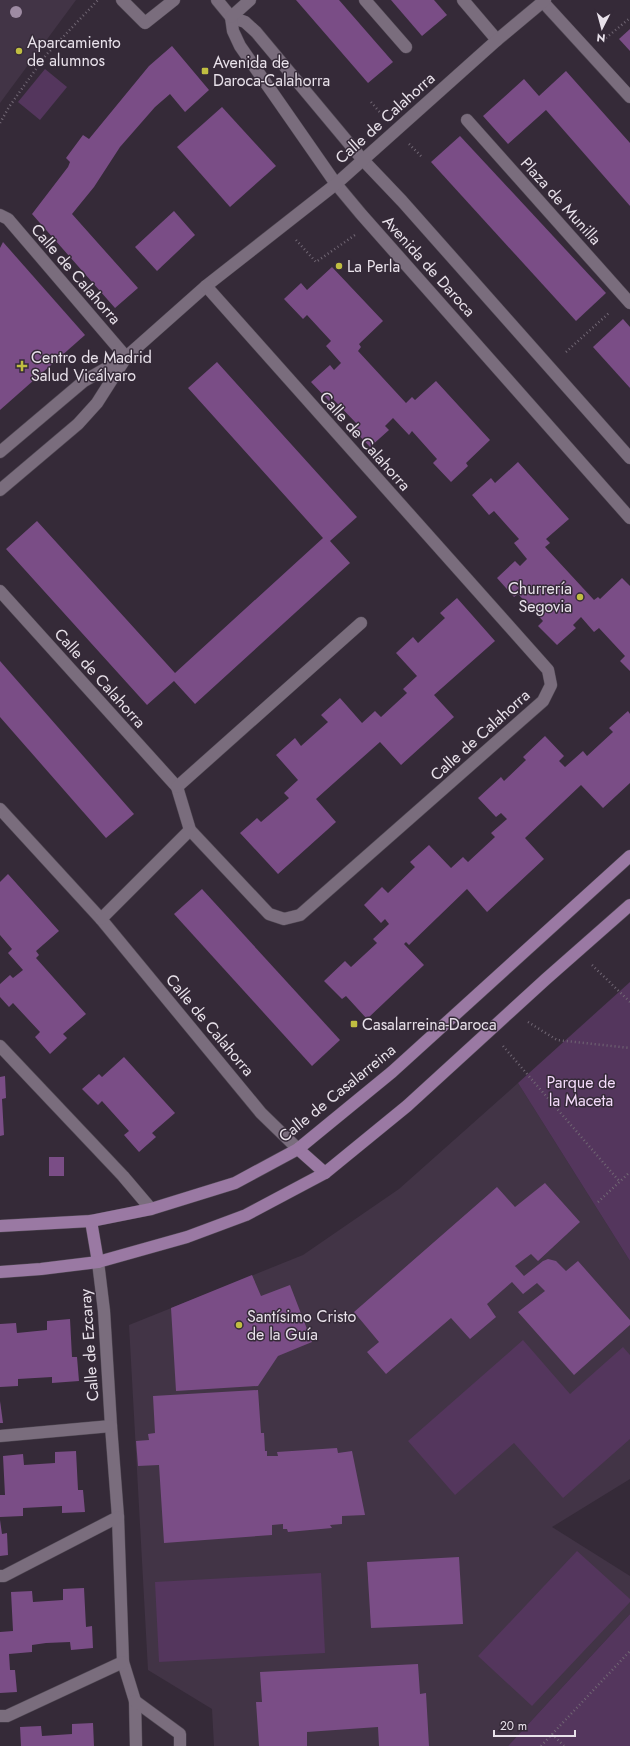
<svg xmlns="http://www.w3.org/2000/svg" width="630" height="1746" font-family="Jost,sans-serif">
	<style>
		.built { fill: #423446 }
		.green { fill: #54365d }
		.building { fill: #7a4d86 }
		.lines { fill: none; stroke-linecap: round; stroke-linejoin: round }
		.minor-casing { stroke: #514954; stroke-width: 13 }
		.major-casing { stroke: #514954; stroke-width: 13 }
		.path { stroke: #716774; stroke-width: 2.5; stroke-dasharray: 1 3; stroke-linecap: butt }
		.minor { stroke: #7a6d7d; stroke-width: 12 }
		.major { stroke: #9a79a3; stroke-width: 12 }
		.tree { fill: #9e8ba3 }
		.poi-dot { fill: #c0be41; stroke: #352a38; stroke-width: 1.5 }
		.labels { text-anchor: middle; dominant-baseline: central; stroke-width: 3; stroke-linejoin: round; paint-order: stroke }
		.poi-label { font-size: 16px; fill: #e8e1ea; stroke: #352a38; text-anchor: start }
		.street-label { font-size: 16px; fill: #e8e1ea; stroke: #352a38 }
		.park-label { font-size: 16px; fill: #f4dafb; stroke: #352a38 }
	</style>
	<rect width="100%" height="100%" fill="#352a38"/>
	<!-- built -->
	<g class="built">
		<path d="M0,0H76L0,103Z"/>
		<path d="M518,1083L630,1261V1479L552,1527L630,1576V1614L508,1746H214L212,1709L148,1670L129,1325L303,1255L399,1189Z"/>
	</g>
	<!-- green -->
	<g class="green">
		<path d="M45,69L67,87L40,120L18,102Z"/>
		<path d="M630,982V1261L518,1083Z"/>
		<path d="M523,1340L570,1394L623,1347L630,1355V1439L563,1498L514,1443L455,1495L408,1441Z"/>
		<path d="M577,1551L630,1599V1602L532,1706L478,1656Z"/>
		<path d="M321,1573L325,1653L159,1662L155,1582Z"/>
		<path d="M630,1614V1746H508Z"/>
	</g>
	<!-- building -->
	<g class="building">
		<path d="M296,0H339L393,62L368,83Z"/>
		<path d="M391,0H434L447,15L422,36Z"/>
		<path d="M630,29V51L619,39Z"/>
		<path d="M172,46L209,90L185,112L170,94L155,107L120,147L94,187L72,214L138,288L115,308L32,214L68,167L70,162L66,158L83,135L89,139L149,66Z"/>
		<path d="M566,71L630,143V206L546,110L508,144L483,116L524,79L539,96Z"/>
		<path d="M222,107L276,166L230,207L177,147Z"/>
		<path d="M460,136L606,293L576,321L431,162Z"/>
		<path d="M174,211L195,235L157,271L135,247Z"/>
		<path d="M3,242L85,335L0,410V248Z"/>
		<path d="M332,267L383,321L359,344L361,347L358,351L406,403L412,397L415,400L436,381L490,440L466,463L468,466L451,482L433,463L437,459L412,431L409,435L393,418L385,426L389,430L370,447L352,428L357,424L332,398L329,401L311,382L330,365L334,370L341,363L326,346L331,341L307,315L303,319L284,299L301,283L307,290Z"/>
		<path d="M623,319L630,327V388L593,347Z"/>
		<path d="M217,362L357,517L330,541L350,563L195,704L174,681L147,705L6,549L37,521L175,673L323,538L188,388Z"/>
		<path d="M518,462L569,519L546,539L550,543L545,547L594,600L598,597L600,599L622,578L630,586V671L620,661L625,656L599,628L594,632L581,617L573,625L576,628L557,645L538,626L543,621L518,594L514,597L497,578L515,561L520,566L527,559L514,543L519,539L494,511L489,515L472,495L491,478L495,483Z"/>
		<path d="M457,598L495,641L434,695L454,717L401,765L380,742L344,774L316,799L336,822L278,874L240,833L257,818L261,822L289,798L284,793L298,780L276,755L295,738L301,746L328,722L321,715L340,698L362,723L375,711L381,717L407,693L403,689L417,676L396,653L413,637L418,643L445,618L440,613Z"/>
		<path d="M0,661L134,814L106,838L0,717Z"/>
		<path d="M628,711L630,714V783L603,808L581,785L525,838L544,859L487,912L467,889L409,945L406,942L404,944L424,965L367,1019L346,996L342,999L324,981L345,961L351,967L377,943L373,939L389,924L385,919L381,923L364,905L382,887L388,893L415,867L410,862L429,845L451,868L463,857L468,862L495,837L491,833L507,819L501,813L496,817L478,798L501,777L504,781L526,760L523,757L545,736L564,756L559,761L565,767L583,751L587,756L613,732L609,728Z"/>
		<path d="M8,874L59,931L36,951L39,955L36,958L86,1014L63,1034L67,1038L50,1054L35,1037L40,1032L13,1003L9,1007L0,997V984L10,975L13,978L23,970L8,953L12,949L0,935V882Z"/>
		<path d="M202,889L340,1040L312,1066L174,914Z"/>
		<path d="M124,1057L175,1113L152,1133L156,1137L139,1152L124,1135L129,1131L102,1101L98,1105L82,1089L99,1074L102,1077Z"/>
		<path d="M5,1076L6,1098L2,1099L4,1135L0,1136V1077Z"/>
		<rect x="49" y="1157" width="15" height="19"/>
		<path d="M545,1183L580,1222L538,1261L531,1254L515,1266L524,1276L543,1261L548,1259L556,1261L566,1271L578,1261L630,1320V1325L574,1375L518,1312L545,1291L537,1283L523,1294L512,1282L487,1304L496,1317L470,1339L451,1318L386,1374L367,1352L379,1342L354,1312L497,1187L515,1207Z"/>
		<path d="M252,1275L261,1296L290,1285L312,1342L278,1356L258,1386L176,1391L171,1308Z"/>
		<path d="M70,1319L72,1357H77L79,1381L52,1383V1377L18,1379V1386L0,1387V1324L16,1323L17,1333L47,1330V1321Z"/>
		<path d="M258,1390L261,1433H264L265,1451H267V1456H278L277,1452L337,1448L338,1453L352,1451L365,1515L342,1516V1524L330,1525L332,1528L288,1532L287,1529H283V1524L272,1525V1535L164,1543L159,1465L138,1466L136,1441L149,1440L148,1434L155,1433L153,1396Z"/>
		<path d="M0,1401L3,1423H0Z"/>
		<path d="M76,1451L78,1490H83L85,1512L62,1513V1506L23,1508V1516L0,1517V1495H5L3,1456L23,1454L24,1465L55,1463V1452Z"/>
		<path d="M0,1520L2,1534L7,1533L8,1555L0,1556Z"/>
		<path d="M459,1557L463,1624L371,1628L367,1562Z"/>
		<path d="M84,1588L86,1627L92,1626L93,1648L71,1650L70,1642L46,1643L32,1645V1652L9,1654L10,1670H15L17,1692L0,1693V1632L13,1631L11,1592L32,1591L33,1602L63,1600V1589Z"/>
		<path d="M418,1664L420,1694L426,1693L429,1746H379L378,1727L307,1732V1746H259L256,1702H262L260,1672Z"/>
		<path d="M93,1723L94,1746H21L20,1727L41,1726L42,1736L72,1734V1724Z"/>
	</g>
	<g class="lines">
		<defs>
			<g id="minor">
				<path d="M122,0L145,23L174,0"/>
				<path d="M217,0L231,17L245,22L256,32L362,159L402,201L630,458"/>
				<path d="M365,0L406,47"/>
				<path d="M463,0L497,40"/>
				<path d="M543,2L630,97"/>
				<path d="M231,17L233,31L240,46L336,184L361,214L630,518"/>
				<path d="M231,17L250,0"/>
				<path d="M467,120L630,303"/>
				<path d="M0,215L8,219L126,357"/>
				<path d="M0,452L84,381L126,357L206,286L336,184L497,40L545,0"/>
				<path d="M0,490L78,424L97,403L125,359"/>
				<path d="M0,591L177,787L190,830L269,914L284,919L300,915L543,701L551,685L548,670L206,286"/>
				<path d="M177,787L361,623"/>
				<path d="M0,809L101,919L261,1113L298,1149"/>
				<path d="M101,919L190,830"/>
				<path d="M0,1046L123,1176L151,1209"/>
				<path d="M98,1262L104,1311L111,1426L118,1517L123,1662L135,1701L136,1746"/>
				<path d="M0,1436L111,1426"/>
				<path d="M0,1576H4L118,1517"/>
				<path d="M135,1701L180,1734V1746"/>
				<path d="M0,1716H7L123,1662"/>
			</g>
			<g id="major">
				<path d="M298,1149L325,1173"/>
				<path d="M91,1221L98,1262"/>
				<path d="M0,1226L91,1221L151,1209L235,1183L298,1149L392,1072L630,856"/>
				<path d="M0,1272L41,1269L98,1262L187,1237L246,1215L325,1173L407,1106L546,979L630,905"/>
			</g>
		</defs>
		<!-- minor casing -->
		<use href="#minor" class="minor-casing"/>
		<!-- major casing -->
		<use href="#major" class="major-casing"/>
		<!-- path -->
		<g class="path">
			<path d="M606,38L630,18"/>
			<path d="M371,102L383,116"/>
			<path d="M0,123L9,107L46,55L98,0"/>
			<path d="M409,144L422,157"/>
			<path d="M296,240L316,262L355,235"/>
			<path d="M566,352L610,312"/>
			<path d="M592,965L630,1002"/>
			<path d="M528,1022L557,1040L630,1048"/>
			<path d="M503,1046L620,1182"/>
			<path d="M598,1202L630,1172"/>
			<path d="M552,1734L564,1746"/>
			<path d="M541,1746L630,1651"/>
		</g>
		<!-- minor -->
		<use href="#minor" class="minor"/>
		<!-- major -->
		<use href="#major" class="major"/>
	</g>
	<!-- trees -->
	<circle class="tree" cx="16" cy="12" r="6"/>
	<!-- markers -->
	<g class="poi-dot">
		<circle cx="19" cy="51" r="4"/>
		<rect x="201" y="67" width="8" height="8" rx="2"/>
		<circle cx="339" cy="266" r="4"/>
		<path d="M20 360h4v4h4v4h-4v4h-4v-4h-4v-4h4z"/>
		<circle cx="580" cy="597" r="4"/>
		<rect x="350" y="1020" width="8" height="8" rx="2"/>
		<circle cx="239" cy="1325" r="4"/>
	</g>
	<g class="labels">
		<!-- poi labels -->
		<g class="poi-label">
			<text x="27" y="42">Aparcamiento<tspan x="27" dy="18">de alumnos</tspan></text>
			<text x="213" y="62">Avenida de<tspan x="213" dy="18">Daroca-Calahorra</tspan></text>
			<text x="347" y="266">La Perla</text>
			<text x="31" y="357">Centro de Madrid<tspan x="31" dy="18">Salud Vicálvaro</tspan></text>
			<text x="572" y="588" text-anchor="end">Churrería<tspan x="572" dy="18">Segovia</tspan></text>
			<text x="362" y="1024">Casalarreina-Daroca</text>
			<text x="247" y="1316">Santísimo Cristo<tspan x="247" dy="18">de la Guía</tspan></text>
		</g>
		<!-- street labels -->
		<g class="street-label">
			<text transform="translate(385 118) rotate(-42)">Calle de Calahorra</text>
			<text transform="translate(561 201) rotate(48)">Plaza de Munilla</text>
			<text transform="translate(429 266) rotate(48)">Avenida de Daroca</text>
			<text transform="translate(76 274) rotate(49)">Calle de Calahorra</text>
			<text transform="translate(365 441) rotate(48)">Calle de Calahorra</text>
			<text transform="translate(100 678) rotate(48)">Calle de Calahorra</text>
			<text transform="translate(480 735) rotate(-42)">Calle de Calahorra</text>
			<text transform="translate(210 1025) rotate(50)">Calle de Calahorra</text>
			<text transform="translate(337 1093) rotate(-39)">Calle de Casalarreina</text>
			<text transform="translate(89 1345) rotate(-94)">Calle de Ezcaray</text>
		</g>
		<!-- park labels -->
		<g class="park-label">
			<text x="581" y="1082">Parque de<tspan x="581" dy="18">la Maceta</tspan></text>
		</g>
	</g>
	<!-- north arrow -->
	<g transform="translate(602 28) rotate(186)" stroke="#352a38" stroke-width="3" paint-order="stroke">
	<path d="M0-3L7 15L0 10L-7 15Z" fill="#e8e1ea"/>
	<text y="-6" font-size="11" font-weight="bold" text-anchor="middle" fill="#e8e1ea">N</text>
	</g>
	<!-- scale -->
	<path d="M494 1730v6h81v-6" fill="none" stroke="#e8e1ea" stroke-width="2"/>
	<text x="500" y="1730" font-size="12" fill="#e8e1ea" stroke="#352a38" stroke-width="3" paint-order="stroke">20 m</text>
</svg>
